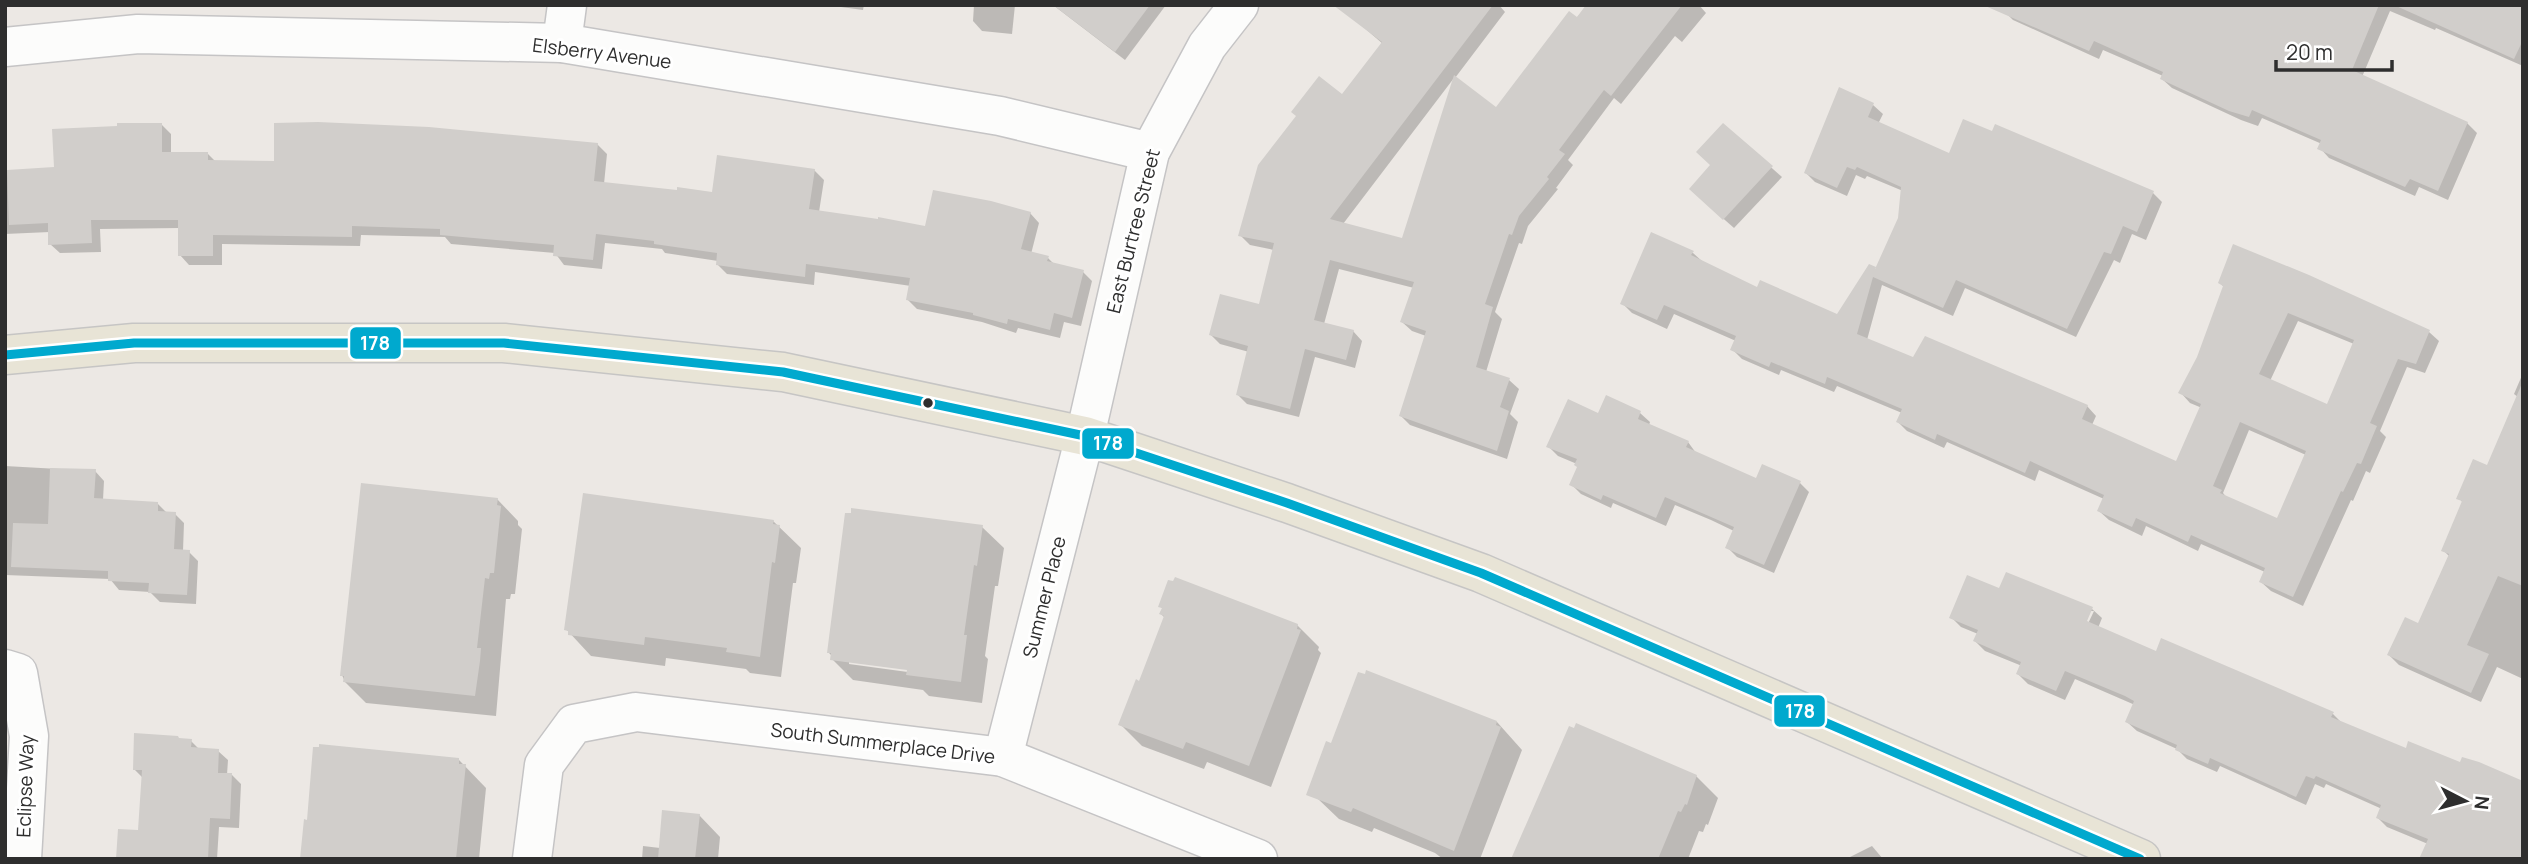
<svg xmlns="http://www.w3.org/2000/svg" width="2528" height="864" font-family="Manrope,sans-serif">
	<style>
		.shadow { fill: #0003; fill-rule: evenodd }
		.building { fill: #d1cecb; fill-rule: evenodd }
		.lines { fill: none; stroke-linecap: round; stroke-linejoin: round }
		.minor-casing { stroke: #c5c4c5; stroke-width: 41 }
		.major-casing { stroke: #c6c5c4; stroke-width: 41 }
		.minor { stroke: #fcfcfb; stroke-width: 38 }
		.major { stroke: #e8e4d6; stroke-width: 38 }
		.bus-1-casing { stroke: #fff; stroke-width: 14 }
		.bus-1 { stroke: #00a9ce; stroke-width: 9 }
		.bus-dot { fill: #2e2e2e; stroke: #fff; stroke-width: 2.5 }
		.labels { text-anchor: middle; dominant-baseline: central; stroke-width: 6; stroke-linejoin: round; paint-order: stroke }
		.street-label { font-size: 19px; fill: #2e2e2e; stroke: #fff }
		.line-badge { stroke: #fff; stroke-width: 2.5 }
		.badge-label { font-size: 19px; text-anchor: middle; font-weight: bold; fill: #fff }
	</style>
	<rect width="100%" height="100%" fill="#ece8e4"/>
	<!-- shadow -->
	<g class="shadow">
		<path d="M826,5H864L863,10Z"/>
		<path d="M974,5H1015L1012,34L982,31L973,21Z"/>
		<path d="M1053,5H1166L1125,60Z"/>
		<path d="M1365,5H1499L1505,12L1455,78L1496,109L1588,5H1699L1706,13L1682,42L1675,36L1621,104L1614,98L1568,160L1573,165L1556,188L1558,189L1528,226L1522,244L1519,243L1495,312L1502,319L1486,372L1509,380L1519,389L1510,414L1518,422L1507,459L1410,425L1401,416L1426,336L1412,331L1402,322L1414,288L1339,269L1324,324L1353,331L1362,341L1355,368L1315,357L1299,417L1247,404L1238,395L1249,352L1220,344L1211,335L1260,306L1274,250L1250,245L1240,235L1383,44L1354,19ZM1454,78L1403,241L1343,224Z"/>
		<path d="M2262,5H2523V66L2436,28L2435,30L2390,11L2362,77L2467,123L2477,133L2448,200L2419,187L2415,196L2329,158L2320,148L2322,144L2262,118L2258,126L2241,120L2172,88L2162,79L2163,76L2103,50L2099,59L2013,20L2004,11Z"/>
		<path d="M1873,105L1883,114L1878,124L1950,155L2153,193L2162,202L2146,240L2132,234L2120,263L2114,260L2076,337L1965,288L1953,316L1882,285L1867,340L1914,359L2087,406L2096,416L2092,425L2177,464L2202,408L2190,403L2181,393L2198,358L2224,287L2220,283L2309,277L2429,332L2439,341L2425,373L2407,367L2380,431L2386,437L2370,473L2366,471L2353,501L2351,500L2303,606L2271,591L2261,582L2265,572L2201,544L2198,551L2146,526L2142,536L2109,520L2099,511L2104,499L2039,470L2035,481L1947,442L1944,448L1907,431L1898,422L1902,413L1837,386L1834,392L1781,370L1779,375L1742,359L1732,349L1736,341L1674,314L1667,329L1632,313L1623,304L1652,235L1693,253L1703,262L1758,289L1838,316L1877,270L1900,218L1903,191L1867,176L1865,179L1856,175L1847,196L1815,182L1806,173ZM2298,321L2354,344L2327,406L2270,381ZM2249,430L2306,455L2278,520L2228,499L2223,493Z"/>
		<path d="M162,125L171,134V154H208L216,162H276L429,129L597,144L607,154L604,184L714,194L814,170L824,180L819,212L927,228L1030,213L1039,223L1031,254L1048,258L1054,264L1083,272L1092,281L1081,326L1064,322L1060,338L1018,328L1016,333L982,322L917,309L907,299L911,286L815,272L814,285L727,274L717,264L718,261L665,253L662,249L605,243L602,269L564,265L555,253L451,244L445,237L361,235L360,246L222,244V265H189L180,255V228L100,229L101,252L60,253L50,244V232L5,234V171L56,169Z"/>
		<path d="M1723,125L1782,177L1734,228L1700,198Z"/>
		<path d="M2523,373V679L2497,667L2481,702L2399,665L2389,655L2419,625L2450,557L2443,550L2463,503L2459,498L2488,467L2518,397L2514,394Z"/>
		<path d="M1607,397L1640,413L1650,422L1649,425L1688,442L1696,453L1757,480L1800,483L1809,492L1774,573L1737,557L1727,547L1734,531L1711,520L1675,505L1666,526L1613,503L1611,508L1581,494L1571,484L1579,468L1577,464L1558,456L1548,446L1599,415Z"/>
		<path d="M5,466L95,471L104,481L103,500L157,503L167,513L175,514L184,523L183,551L189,552L198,561L196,604L160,602L150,592L119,590L110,579L5,575Z"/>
		<path d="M497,499L518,521V525L522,529L515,594H511L510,599H506L496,716L366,703L345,682L342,675Z"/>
		<path d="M852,515L982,527L1004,548L998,586H995L985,656L988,659L982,703L929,696L923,690L853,680L832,659V656L828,652ZM849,660L916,669L915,673L849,664Z"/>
		<path d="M773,521L801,548L796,583H793L781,677L750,673L746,669L666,658L665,666L591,656L566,629Z"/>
		<path d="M2007,574L2092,609L2102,618L2098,628L2156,653L2333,714L2342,723L2407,750L2461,765L2428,844L2387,827L2378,818L2382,809L2326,784L2324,788L2315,784L2306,805L2220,766L2217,772L2187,759L2177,749L2137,731L2127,722L2135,705L2075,679L2065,700L2028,684L2018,674L2022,666L1985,651L1975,641L1978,634L1961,627L1951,617L2000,591ZM2090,611H2094L2085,630L2082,629Z"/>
		<path d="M1174,584L1297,625L1319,647L1318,650L1321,653L1271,787L1207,762L1204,769L1142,746L1120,724L1140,683L1165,618L1161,614L1163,609L1160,606Z"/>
		<path d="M1497,722L1522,750L1480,859H1443L1435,853L1374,828L1372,832L1339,819L1317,798L1332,745Z"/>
		<path d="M180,740L191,741L200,750L218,751L228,760L227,775H232L241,784L239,828L219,827L217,859H118L140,832L143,778L134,769Z"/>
		<path d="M459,760L486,788L479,859H302Z"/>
		<path d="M1696,776L1718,798L1708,825L1706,824L1703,832L1699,831L1688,859H1519Z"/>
		<path d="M699,815L720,837L718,859H642L643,846L660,848Z"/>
		<path d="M1872,846L1883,859H1846Z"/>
	</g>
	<!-- building -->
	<g class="building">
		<path d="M1053,5H1150L1115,52Z"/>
		<path d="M1333,5H1493L1330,219L1402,238L1454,75L1496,107L1569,11L1577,17L1586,5H1682L1611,96L1604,90L1559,150L1565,154L1547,177L1549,179L1519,216L1512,235L1509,234L1485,304L1493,307L1476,367L1510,378L1500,407L1509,411L1497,451L1399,416L1426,331L1400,322L1414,282L1330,260L1314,320L1354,330L1346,360L1305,349L1290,409L1236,395L1248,346L1209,335L1220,294L1259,304L1274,243L1238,236L1258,165L1296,116L1291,112L1319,76L1342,94L1382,42Z"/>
		<path d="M1983,5H2379L2352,70L2468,122L2438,191L2410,179L2405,187L2317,149L2321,140L2252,110L2249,117L2229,111L2160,79L2163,72L2094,41L2089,51Z"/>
		<path d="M2394,5H2523V40L2514,59Z"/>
		<path d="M1839,87L1874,103L1868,117L1949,153L1963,119L1992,131L1995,124L2154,191L2137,232L2123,226L2111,254L2104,252L2067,329L1956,280L1943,308L1873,277L1857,334L1913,357L1925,336L2088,405L2082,419L2176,461L2201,404L2178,393L2197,357L2223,286L2218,283L2233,244L2309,275L2430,330L2416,364L2398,359L2370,423L2377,426L2361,464L2357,463L2343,492L2341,491L2293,597L2259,582L2265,568L2191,535L2188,542L2136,518L2132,527L2097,511L2104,495L2030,461L2025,473L1937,434L1935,440L1896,422L1902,409L1827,377L1825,384L1771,362L1769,367L1730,350L1736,336L1664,305L1657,320L1620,304L1651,232L1694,251L1691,255L1757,287L1760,280L1837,314L1869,264L1876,267L1875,269L1898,218L1901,187L1857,167L1855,170L1847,167L1837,188L1804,173ZM2288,313L2354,340L2327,404L2259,374ZM2240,422L2306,451L2277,518L2220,493L2222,490L2213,486Z"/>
		<path d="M318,122L429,127L598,143L594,181L677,190V187L712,192L717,155L815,169L809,209L878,219V217L925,226L933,190L991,201L1031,212L1021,249L1049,256L1047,261L1084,270L1072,318L1054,313L1050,330L1008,319L1007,324L973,315V313L906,300L910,278L806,264L805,277L716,265L717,253L654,244V241L596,234L593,260L553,256L554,245L440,235V229L352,226V237L213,235V256H178V220H91L92,243L48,245V223L9,225L7,170L54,167L52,129L117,126V123H162V152H208V160L274,161V123Z"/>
		<path d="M1723,123L1773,166L1723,220L1689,189L1710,165L1696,152Z"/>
		<path d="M2523,381V586L2498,576L2467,645L2489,654L2471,693L2387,655L2405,617L2418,623L2449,554L2441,551L2462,501L2456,499L2473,459L2487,465Z"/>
		<path d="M1606,395L1641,411L1638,419L1689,441L1686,447L1756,478L1762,464L1801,481L1764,565L1725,548L1734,527L1665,497L1656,518L1603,495L1601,500L1569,485L1577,467L1574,465L1577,459L1546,447L1568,399L1598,413Z"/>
		<path d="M50,468L96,469L94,498L158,502V511L176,512L174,549L190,550L187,595L148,593L149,583L108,581V571L11,567L13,523L48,524Z"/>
		<path d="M361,483L498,498L497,505L501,506L494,573H490L489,579L485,578L477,648H481L480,661L475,696L343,682L344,676H340Z"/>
		<path d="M583,493L774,520L773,524L780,525L775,563L772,562L760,657L726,652L727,648L645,637L644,645L568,635V631L564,630Z"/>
		<path d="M851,508L983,525L977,566L974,565L964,635H967L961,682L906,675L907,670L830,660L831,653H827L845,513H851Z"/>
		<path d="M2006,572L2093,607L2087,621L2156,651L2161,638L2334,712L2331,717L2406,748L2408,741L2460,762L2462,757L2479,762L2523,781V859H2419L2428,839L2376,818L2381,805L2316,776L2314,779L2306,776L2296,797L2210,758L2208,764L2175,750L2177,745L2125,722L2134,701L2125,696L2065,671L2056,691L2016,674L2021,662L1973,641L1978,630L1949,618L1967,575L1999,588Z"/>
		<path d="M1175,577L1298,624L1297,629L1301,630L1249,766L1186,742L1183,749L1118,725L1136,679L1139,681L1164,616L1159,614L1162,608L1158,607L1168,580L1173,581Z"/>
		<path d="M1366,670L1497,721L1496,725L1501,727L1454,851L1353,808L1351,812L1306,795L1326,741L1331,743L1358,672L1365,674Z"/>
		<path d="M1576,723L1697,775L1687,805L1685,804L1681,812L1678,811L1658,859H1511L1569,726L1574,728Z"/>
		<path d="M134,733L178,736L179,738L192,739L191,747L219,749L218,773H232L230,819L210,818L208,859H116L118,829L138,830L142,770H133Z"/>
		<path d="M319,744L459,758V764H466L456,859H300L304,819L307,820L313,747H319Z"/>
		<path d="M662,810L700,814L695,859H658Z"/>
	</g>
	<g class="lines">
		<defs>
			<g id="minor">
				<path d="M562,43L567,5"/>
				<path d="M5,47L138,34L562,43L1000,116L1150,152"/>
				<path d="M5,669L18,673L29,736L22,859"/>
				<path d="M1003,757L1085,436L1150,152L1207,46L1239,5"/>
				<path d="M532,859L544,765L574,724L636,712L1003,757L1258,859"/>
			</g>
			<path id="major" d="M5,355L134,343H504L783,372L1085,436L1287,503L1481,573L2141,859"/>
		</defs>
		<!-- minor casing -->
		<use href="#minor" class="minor-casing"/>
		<!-- major casing -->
		<use href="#major" class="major-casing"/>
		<!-- minor -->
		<use href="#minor" class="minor"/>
		<!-- major -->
		<use href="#major" class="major"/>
		<defs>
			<path id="bus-1" d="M5,355L134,343H504L783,372L1085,436L1287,503L1481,573L2140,859"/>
		</defs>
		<!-- bus-1 casing -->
		<use href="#bus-1" class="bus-1-casing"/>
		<!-- bus-1 -->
		<use href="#bus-1" class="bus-1"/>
	</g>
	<!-- markers -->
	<circle class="bus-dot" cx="928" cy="403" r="6"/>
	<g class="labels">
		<!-- street labels -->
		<g class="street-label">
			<text transform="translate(602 53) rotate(7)">Elsberry Avenue</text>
			<text transform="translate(1133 231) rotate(-76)">East Burtree Street</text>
			<text transform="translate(1044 597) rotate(-76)">Summer Place</text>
			<text transform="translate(883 743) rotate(7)">South Summerplace Drive</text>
			<text transform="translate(25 786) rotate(-88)">Eclipse Way</text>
		</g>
	</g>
	<g class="line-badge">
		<rect x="349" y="326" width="53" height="34" rx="7" fill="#00a9ce"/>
		<rect x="1081" y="427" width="54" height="33" rx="7" fill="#00a9ce"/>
		<rect x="1773" y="694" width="53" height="34" rx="7" fill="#00a9ce"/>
	</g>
	<g class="badge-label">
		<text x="375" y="350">178</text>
		<text x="1108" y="450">178</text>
		<text x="1800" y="718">178</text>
	</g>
	<!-- border -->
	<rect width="2528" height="864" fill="none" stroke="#2e2e2e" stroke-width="14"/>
	<!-- north arrow -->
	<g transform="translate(2465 801) rotate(96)" stroke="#ffffff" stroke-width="5" paint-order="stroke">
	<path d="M0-5L12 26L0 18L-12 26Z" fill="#2e2e2e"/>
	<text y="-10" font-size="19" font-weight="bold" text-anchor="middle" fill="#2e2e2e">N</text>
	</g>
	<!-- scale -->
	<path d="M2276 60v10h116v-10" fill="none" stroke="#2e2e2e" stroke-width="3.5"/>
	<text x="2286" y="60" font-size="21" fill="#2e2e2e" stroke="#ffffff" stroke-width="5" paint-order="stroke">20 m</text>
</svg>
